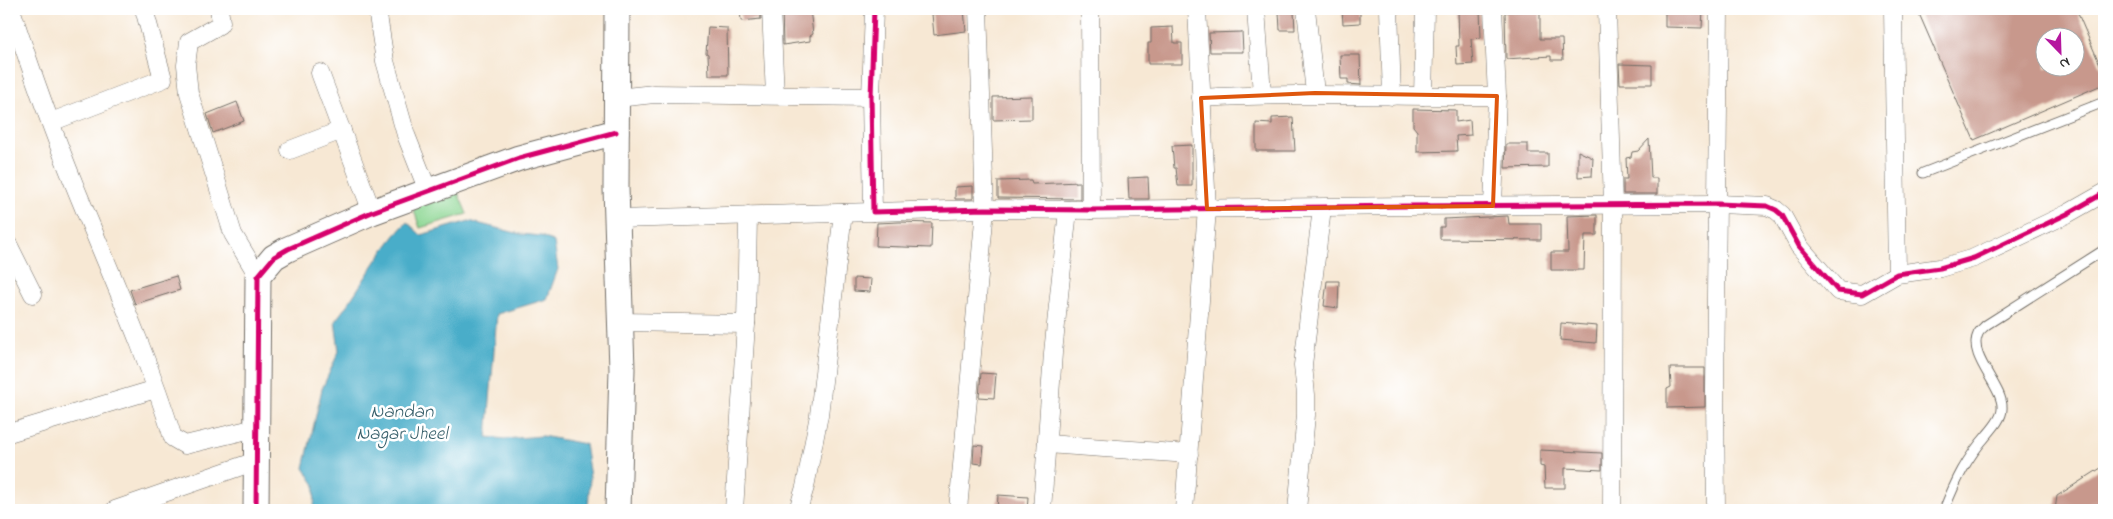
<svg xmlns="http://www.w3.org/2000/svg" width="2113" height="519" font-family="'Indie Flower',sans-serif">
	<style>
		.green { fill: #8bd692; stroke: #5b805e }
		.water { fill: #49adc9; stroke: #3a6c7a }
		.building { fill: #c8988c; fill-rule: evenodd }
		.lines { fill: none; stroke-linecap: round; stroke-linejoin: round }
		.lane-casing { stroke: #726d66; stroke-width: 11 }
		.street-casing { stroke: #726d66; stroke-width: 19 }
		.secondary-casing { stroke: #726d66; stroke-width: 27 }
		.lane { stroke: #fff; stroke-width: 9 }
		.street { stroke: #fff; stroke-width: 18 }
		.secondary { stroke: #fff; stroke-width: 25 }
		.cycleway-casing { stroke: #fff; stroke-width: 8 }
		.cycleway { stroke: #d6006c; stroke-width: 5 }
		.marked { fill: none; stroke: #df570e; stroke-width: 4; stroke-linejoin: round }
		.labels { text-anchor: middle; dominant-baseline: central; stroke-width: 5; stroke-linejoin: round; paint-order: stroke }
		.water-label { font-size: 19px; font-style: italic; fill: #375f6a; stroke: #fff }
	</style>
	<rect width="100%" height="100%" fill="#fff"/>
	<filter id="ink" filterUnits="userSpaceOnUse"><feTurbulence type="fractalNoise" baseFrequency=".02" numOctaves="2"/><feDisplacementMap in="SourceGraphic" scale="10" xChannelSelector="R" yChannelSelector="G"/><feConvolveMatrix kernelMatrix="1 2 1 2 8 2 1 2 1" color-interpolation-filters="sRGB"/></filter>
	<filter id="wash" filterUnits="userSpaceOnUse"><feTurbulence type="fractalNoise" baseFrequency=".0096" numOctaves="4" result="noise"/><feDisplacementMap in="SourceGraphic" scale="20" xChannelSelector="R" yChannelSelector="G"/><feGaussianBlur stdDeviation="1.12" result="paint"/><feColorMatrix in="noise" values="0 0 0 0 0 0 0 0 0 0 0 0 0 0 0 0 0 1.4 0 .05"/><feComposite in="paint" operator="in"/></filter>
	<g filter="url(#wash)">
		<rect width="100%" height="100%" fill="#f7e8d4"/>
		<!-- green -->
		<path class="green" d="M457,190L467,214L420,228L412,205Z"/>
		<!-- water -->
		<path class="water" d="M469,221L520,234L541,236L554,242L558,269L547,299L497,314L487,437L505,439L542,436L585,444L590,477L588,510H314L315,485L304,468L322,389L339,351L335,321C361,289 378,251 407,222L421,235Z"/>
		<g id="blocks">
			<!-- building -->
			<g class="building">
				<path d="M740,9H760L761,19L741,21Z"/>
				<path d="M782,9H810L813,34L810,36V41L783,45Z"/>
				<path d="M1342,9H1360V23L1343,24Z"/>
				<path d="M1458,9H1480L1481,38L1471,39L1473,64L1457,65L1456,46H1459Z"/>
				<path d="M1665,9H1703L1702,28L1665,27Z"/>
				<path d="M1917,9H2076L2104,74V84L1974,140ZM2046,38H2076V68H2046Z"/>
				<path d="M964,10L966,31L934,35L932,14Z"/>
				<path d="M1540,11V39H1562L1563,60H1551V56L1506,59L1505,12Z"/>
				<path d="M1279,12H1294L1295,30H1280Z"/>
				<path d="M708,27L727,28L728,75H709L708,54L706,53Z"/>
				<path d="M1173,27L1174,43H1182V64H1148V43H1151V28Z"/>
				<path d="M1242,32L1243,52H1210L1209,33Z"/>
				<path d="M1340,55H1360L1361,85L1348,84V79H1341Z"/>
				<path d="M1619,64L1652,65V84H1620Z"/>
				<path d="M1032,96V119L993,120V97Z"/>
				<path d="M237,102L244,121L213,133L207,114Z"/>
				<path d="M1413,109L1456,110V122L1470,120L1471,135L1456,136L1457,151L1417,152V131L1413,126Z"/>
				<path d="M1293,117L1295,151H1256V123L1272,124V118Z"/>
				<path d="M1649,139L1651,178H1657V194H1623V179H1627L1626,158L1631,157L1632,152L1638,151Z"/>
				<path d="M1506,144H1528V153H1548V167L1505,168Z"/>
				<path d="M1192,145V186H1178L1176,168H1174L1172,146Z"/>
				<path d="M1578,151L1593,158L1592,176L1578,177Z"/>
				<path d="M1148,177L1149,199H1129L1128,178Z"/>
				<path d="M1031,180L1032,184L1080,182V199L998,198V181Z"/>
				<path d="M973,186V199H955V187Z"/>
				<path d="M1597,215V235H1585L1584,270H1551V252H1568L1567,216Z"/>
				<path d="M1508,216L1509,224H1541V240L1440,239V227H1444V219Z"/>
				<path d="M900,222L932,223L931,248L876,246L877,223Z"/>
				<path d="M176,276L180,290L135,304L130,290Z"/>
				<path d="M854,278L871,279L870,292L854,291Z"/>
				<path d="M1327,281H1339L1338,308L1324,306Z"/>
				<path d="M1561,323L1597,326L1596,343L1560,340Z"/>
				<path d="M1670,368H1705V407L1667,408V389L1671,387Z"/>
				<path d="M981,373L996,374L994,398L979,397Z"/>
				<path d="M974,445L984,446L982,464L973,463Z"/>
				<path d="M1540,450L1602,453V470L1565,468V488H1545L1544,467L1540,466Z"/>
				<path d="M2104,466V510H2055L2057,496Z"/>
				<path d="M998,495L1028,497L1027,510H997Z"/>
			</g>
		</g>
	</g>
	<g filter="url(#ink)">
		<use href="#blocks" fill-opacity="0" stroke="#726d66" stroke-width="1"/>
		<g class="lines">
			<defs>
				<g id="lane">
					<path d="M1923,173L2104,102"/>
					<path d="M1944,510C1956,480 1966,459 1987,435C1993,428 2002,418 2002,409C2004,387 1967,356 1978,334C1979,331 1983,328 1986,325L2104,250"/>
				</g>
				<g id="street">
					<path d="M11,9C30,67 51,127 74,184C108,268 146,351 173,438L185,445L256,428"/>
					<path d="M219,9L221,22L219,25L189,42L186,65L189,93L233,234L258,276"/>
					<path d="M377,9L385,61L406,135L428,191"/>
					<path d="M771,9L775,95"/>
					<path d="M874,9L871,97L873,212L985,209L1091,210L1407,206L1718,204L1767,206L1776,210L1782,215L1799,246L1838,291L1862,294L1897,274L1940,268L1974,258L2067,214L2104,193"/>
					<path d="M1090,9L1091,210"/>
					<path d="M1256,9L1262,94"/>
					<path d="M1306,9L1315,93"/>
					<path d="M1389,9L1392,96"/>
					<path d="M1493,9L1497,96L1493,206"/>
					<path d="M1607,9L1613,206L1612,510"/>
					<path d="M1893,9L1897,274"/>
					<path d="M320,73L372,212"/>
					<path d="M1423,96L1425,9"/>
					<path d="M617,98L654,94L871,97"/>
					<path d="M1201,98C1300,92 1398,97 1497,96"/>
					<path d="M51,122L163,79L144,9"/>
					<path d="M290,150L342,130"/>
					<path d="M617,219L873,212"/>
					<path d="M9,246L33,294"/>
					<path d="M620,322L746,324L748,215"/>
					<path d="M9,433L156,389"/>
					<path d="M1047,444L1189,454"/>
					<path d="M115,510L256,461"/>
					<path d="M734,510L746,324"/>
					<path d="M798,510L805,487L819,415L843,213"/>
					<path d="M958,510L985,209L978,9"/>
					<path d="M1042,510L1053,353L1068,210"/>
					<path d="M1184,510L1207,209L1197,9"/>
					<path d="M1297,510L1306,415V395L1303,365L1322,208"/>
					<path d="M1716,510L1715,391L1719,9"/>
				</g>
				<g id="secondary">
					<path d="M617,9L616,188L622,369L618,510"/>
					<path d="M256,510L258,276L274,257L288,249L372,212L519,158L616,132"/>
				</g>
			</defs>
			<!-- lane casing -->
			<use href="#lane" class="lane-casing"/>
			<!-- street casing -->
			<use href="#street" class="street-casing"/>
			<!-- secondary casing -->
			<use href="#secondary" class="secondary-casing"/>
			<!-- lane -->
			<use href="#lane" class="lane"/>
			<!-- street -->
			<use href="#street" class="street"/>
			<!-- secondary -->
			<use href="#secondary" class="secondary"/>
			<defs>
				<g id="cycleway">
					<path d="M874,9L871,97L873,212L985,209L1091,210L1407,206L1718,204L1767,206L1776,210L1782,215L1799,246L1838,291L1862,294L1897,274L1940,268L1974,258L2067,214L2104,193"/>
					<path d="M256,510L258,276L274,257L288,249L372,212L519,158L616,132"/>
				</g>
			</defs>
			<!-- cycleway casing -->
			<use href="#cycleway" class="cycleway-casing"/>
			<!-- cycleway -->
			<use href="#cycleway" class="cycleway"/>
		</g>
	</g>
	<!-- marked area -->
	<path class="marked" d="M1315,93L1497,96L1493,206L1207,209L1201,98Z"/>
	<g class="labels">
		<!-- water labels -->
		<g class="water-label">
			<text x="402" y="412">Nandan<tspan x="402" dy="22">Nagar Jheel</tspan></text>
		</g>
	</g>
	<!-- margin -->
	<rect width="2113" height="519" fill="none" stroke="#fff" stroke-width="30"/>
	<!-- north arrow -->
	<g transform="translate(2060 52) rotate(157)"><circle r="24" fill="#ffffff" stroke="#aaaaaa"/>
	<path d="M0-4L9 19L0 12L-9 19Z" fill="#b5179e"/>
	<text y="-8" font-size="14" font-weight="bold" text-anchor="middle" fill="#2b2b2b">N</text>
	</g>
</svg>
